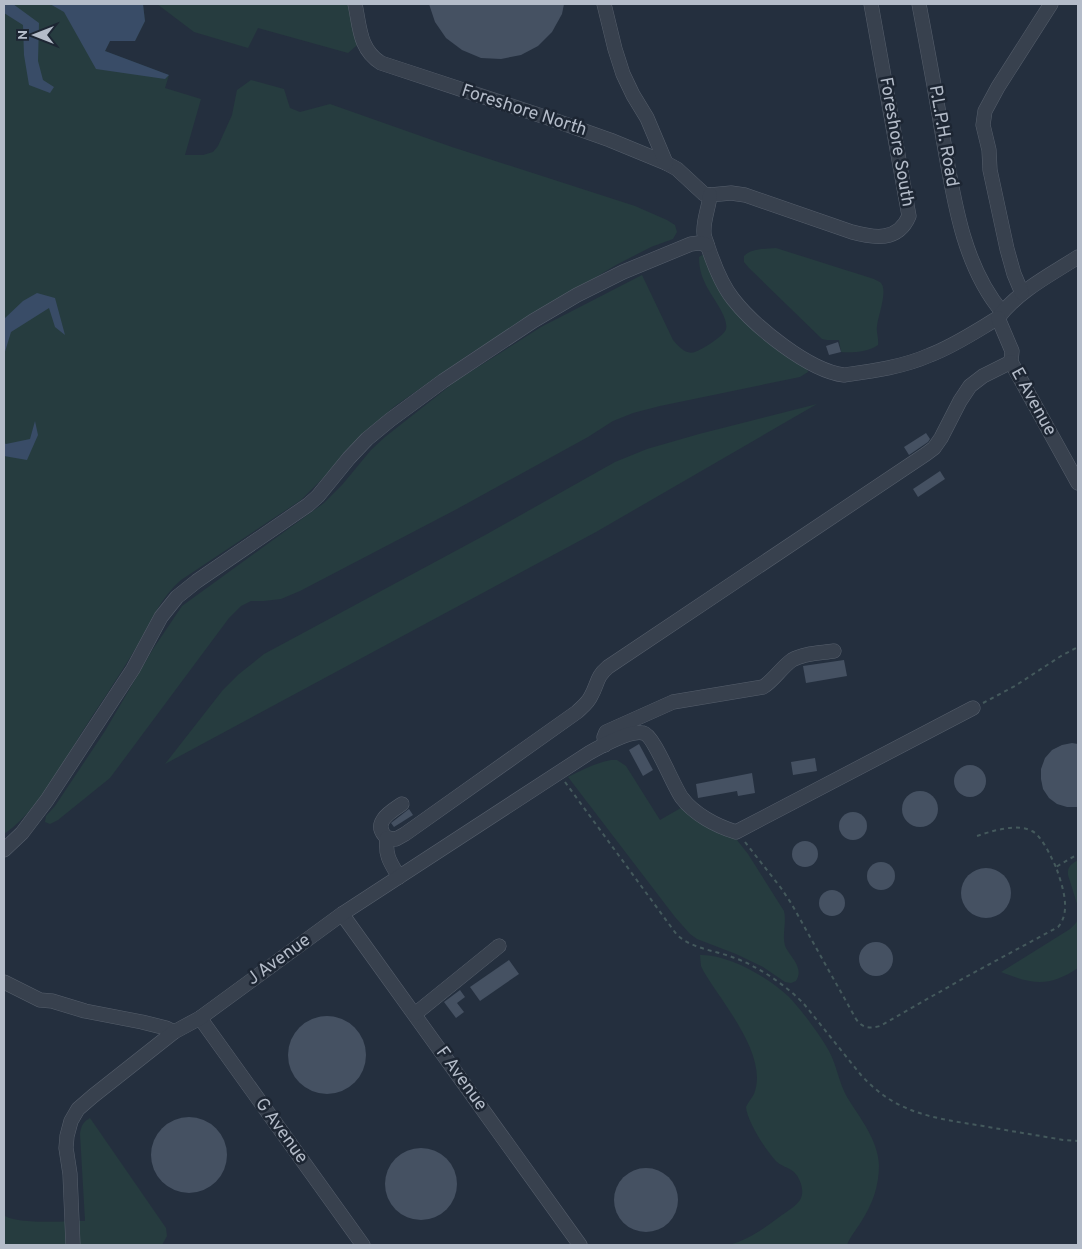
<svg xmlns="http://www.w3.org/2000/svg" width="1082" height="1249" font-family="Overpass,sans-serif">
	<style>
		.green { fill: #263c3f }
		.water { fill: #394c67 }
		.building { fill: #455162 }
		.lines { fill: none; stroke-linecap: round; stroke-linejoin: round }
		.minor-casing { stroke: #565f6c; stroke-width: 15 }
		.path { stroke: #44595c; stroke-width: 2; stroke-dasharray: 4 4; stroke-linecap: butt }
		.minor { stroke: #38414e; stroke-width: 14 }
		.labels { text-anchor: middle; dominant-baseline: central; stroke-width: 5; stroke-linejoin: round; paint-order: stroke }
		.street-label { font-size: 18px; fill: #b4bcc9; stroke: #1d2633 }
	</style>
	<rect width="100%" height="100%" fill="#242f3e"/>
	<!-- green -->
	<g class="green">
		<path d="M4,4H143L145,21L135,41H110L105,51L169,75L165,88L201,99L185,155H203L213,152L218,146L232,115L237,90L251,80L284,89L290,108L300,112L330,104L452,147L635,206L667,220L675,225L677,232L673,239L651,247L616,265L471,353L395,406L368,430L321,480L301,500L181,580C161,597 150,623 137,646C120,675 100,704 82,732C62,765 36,813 4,834Z"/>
		<path d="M157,4H355L362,41L348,53L258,28L248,48L194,32Z"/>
		<path d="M776,248L874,279C876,280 880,282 881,283C888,291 878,316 877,326C876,332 879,339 878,345C868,352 853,353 841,352L839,340H827L822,339L749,268L744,262V256C752,248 766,249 776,248Z"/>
		<path d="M704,254L716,276L807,365L808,372L800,377L660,406L633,413L613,421L588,437L457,509L300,591L281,599L264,601H251L241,606L229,618L110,778L58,820L50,824L45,822L46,816L55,806L105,731L153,649L182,606L324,503L342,485L371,450L385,437L456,381L541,327L642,275L673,340C679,347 686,355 695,352C703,349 724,336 726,329C729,317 710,295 705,283C701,275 699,267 699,257Z"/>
		<path d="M817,404L596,532L165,764L222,691L239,674L264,654L487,534L615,462L647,449L699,434Z"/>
		<path d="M611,760H617L626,766L660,820L686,805L737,840L748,854L784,911C787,923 781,937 786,948C792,959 804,968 796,981L791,983L785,982L763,967L736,954L697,939L690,934L675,917L568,777C582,770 595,763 611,760Z"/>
		<path d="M1078,860V907L1068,875C1067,867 1071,864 1078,860Z"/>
		<path d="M1078,919V968C1048,988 1032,984 1001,972L1070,929L1076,923Z"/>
		<path d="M700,955C728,954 768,977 788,996C801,1009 820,1035 829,1051C837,1066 839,1083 847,1097C860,1118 878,1140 879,1165C879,1187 872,1205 861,1222C856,1230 850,1237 847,1245H729C749,1240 766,1227 782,1215C788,1211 796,1206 800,1200C805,1192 801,1179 794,1172C788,1167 780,1166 775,1160C765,1149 747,1121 746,1107C748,1102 752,1098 754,1094C769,1056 723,1004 704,972L701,966Z"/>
		<path d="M90,1118L166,1228L167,1236L162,1245H4V1215C16,1225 67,1221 85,1221L80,1134C81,1126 83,1122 90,1118Z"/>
	</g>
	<!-- water -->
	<g class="water">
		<path d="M4,4H13L39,23L38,61L43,80L54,87L50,93L29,85L24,55L23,25L4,13Z"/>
		<path d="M50,4H143L145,21L135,41H110L105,51L169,75L165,79L96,69L64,12Z"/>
		<path d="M37,293L55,298L65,335L55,327L49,308L11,332L4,355V319L23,301Z"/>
		<path d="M35,421L38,435L27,460L4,456V443L6,444L30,439Z"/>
	</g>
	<!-- building -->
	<g class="building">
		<path d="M429,4H564L562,14L552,32L538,46L521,55L501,59L481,58L462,50L446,38L435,22Z"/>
		<path d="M838,342L841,352L829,355L826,346Z"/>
		<path d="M926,433L930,439L928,442L909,455L904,447Z"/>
		<path d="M940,471L945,479L918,497L913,489Z"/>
		<path d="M844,660L847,676L806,683L803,666Z"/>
		<path d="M1072,743L1078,744V807H1067L1057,804L1049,798L1043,789L1041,779V769L1045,758L1052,750L1062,745Z"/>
		<path d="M639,744L653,770L643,776L629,750Z"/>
		<path d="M815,758L817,771L793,775L791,762Z"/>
		<circle cx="970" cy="781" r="16"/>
		<path d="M752,773L755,793L738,796L737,791L698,798L696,784Z"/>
		<circle cx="920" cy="809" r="18"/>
		<path d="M409,809L413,815L394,827L391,823Z"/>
		<circle cx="853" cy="826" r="14"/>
		<circle cx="805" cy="854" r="13"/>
		<circle cx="881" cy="876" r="14"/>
		<circle cx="986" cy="893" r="25"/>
		<circle cx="832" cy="903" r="13"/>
		<circle cx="876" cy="959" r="17"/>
		<path d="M509,960L519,974L480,1001L470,987Z"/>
		<path d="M460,990L465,997L457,1003L464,1012L456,1018L444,1002Z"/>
		<circle cx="327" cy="1055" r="39"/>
		<circle cx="189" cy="1155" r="38"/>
		<circle cx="421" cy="1184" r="36"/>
		<circle cx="646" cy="1200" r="32"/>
	</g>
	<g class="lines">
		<defs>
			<g id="minor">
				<path d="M355,4C360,27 359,49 381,63L548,118L610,140L666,163L677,169L704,194L710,195L731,193L745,195L852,232C874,238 898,242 909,216L871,4"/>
				<path d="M604,4L615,49L623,74L633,95L647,118L666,163"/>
				<path d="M919,4C927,47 935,89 942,132C953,193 961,263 1002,312"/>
				<path d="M710,195C709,208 703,220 704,233C704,237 707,243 708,247C714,265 721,284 733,299C754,326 809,371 844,375C873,371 903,367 930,355C954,346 976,331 998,318C1018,291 1050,275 1078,257"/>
				<path d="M1022,293L1014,274L1007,249L990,170L989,150L983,125L985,111L998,87L1051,4"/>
				<path d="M998,318L1012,351L1011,362L1078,483"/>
				<path d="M605,745L604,737L606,732L673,702L763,687C774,680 781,668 792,660C804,653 821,653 834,651"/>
				<path d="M387,838C371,823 390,812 402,804"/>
				<path d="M4,850L22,833L47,800L133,669L161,617L177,597L197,581L308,505L318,496L349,458L367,439L390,420L443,381L533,321L577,295L623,272L691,244L699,243L707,245"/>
				<path d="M399,877C390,862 385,856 387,838L396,839L405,834L577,712C582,707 588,703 591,696C598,684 596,677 608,667L926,454L934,448L941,438L960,401L970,386L983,376L1011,362"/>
				<path d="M342,914L580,1245"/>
				<path d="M4,982L40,1000L52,1001L85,1011L142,1022L166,1028L174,1032"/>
				<path d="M415,1014L499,946"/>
				<path d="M200,1018L363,1245"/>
				<path d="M73,1245L70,1174L66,1148L67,1136L71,1121L78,1109L93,1096L174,1032L200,1018L342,914L589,753C601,746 630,730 643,733C654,735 673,786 682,798C694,814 716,826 736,832L973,708"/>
			</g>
		</defs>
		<!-- minor casing -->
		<use href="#minor" class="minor-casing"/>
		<!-- path -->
		<g class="path">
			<path d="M983,703L1015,686L1061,656L1078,647"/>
			<path d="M565,782L677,935C693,949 713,950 732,957C756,965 786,985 804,1004L861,1075C896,1114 934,1118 983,1126C1010,1131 1036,1135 1063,1140L1078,1141"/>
			<path d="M977,836C992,831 1017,823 1032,831C1042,836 1051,857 1056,867"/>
			<path d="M745,842L781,888L791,903L856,1019C862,1028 870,1029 880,1026L964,978L1058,927C1072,911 1062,885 1056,867L1078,854"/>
		</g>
		<!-- minor -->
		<use href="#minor" class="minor"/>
	</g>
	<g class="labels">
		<!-- street labels -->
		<g class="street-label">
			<text transform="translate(524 111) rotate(18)">Foreshore North</text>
			<text transform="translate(943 136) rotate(80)">P.L.P.H. Road</text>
			<text transform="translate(896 142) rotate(80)">Foreshore South</text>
			<text transform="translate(1033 402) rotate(61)">E Avenue</text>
			<text transform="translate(279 960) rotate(-36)">J Avenue</text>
			<text transform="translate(461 1079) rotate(54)">F Avenue</text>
			<text transform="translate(281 1131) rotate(54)">G Avenue</text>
		</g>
	</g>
	<!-- border -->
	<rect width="1082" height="1249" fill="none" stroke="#b4bcc9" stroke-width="10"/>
	<!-- north arrow -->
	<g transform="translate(35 35) rotate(270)" stroke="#1d2633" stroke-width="4" paint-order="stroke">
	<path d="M0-4L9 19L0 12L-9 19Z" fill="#b4bcc9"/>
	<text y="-8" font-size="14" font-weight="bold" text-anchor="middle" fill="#b4bcc9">N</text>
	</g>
</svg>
